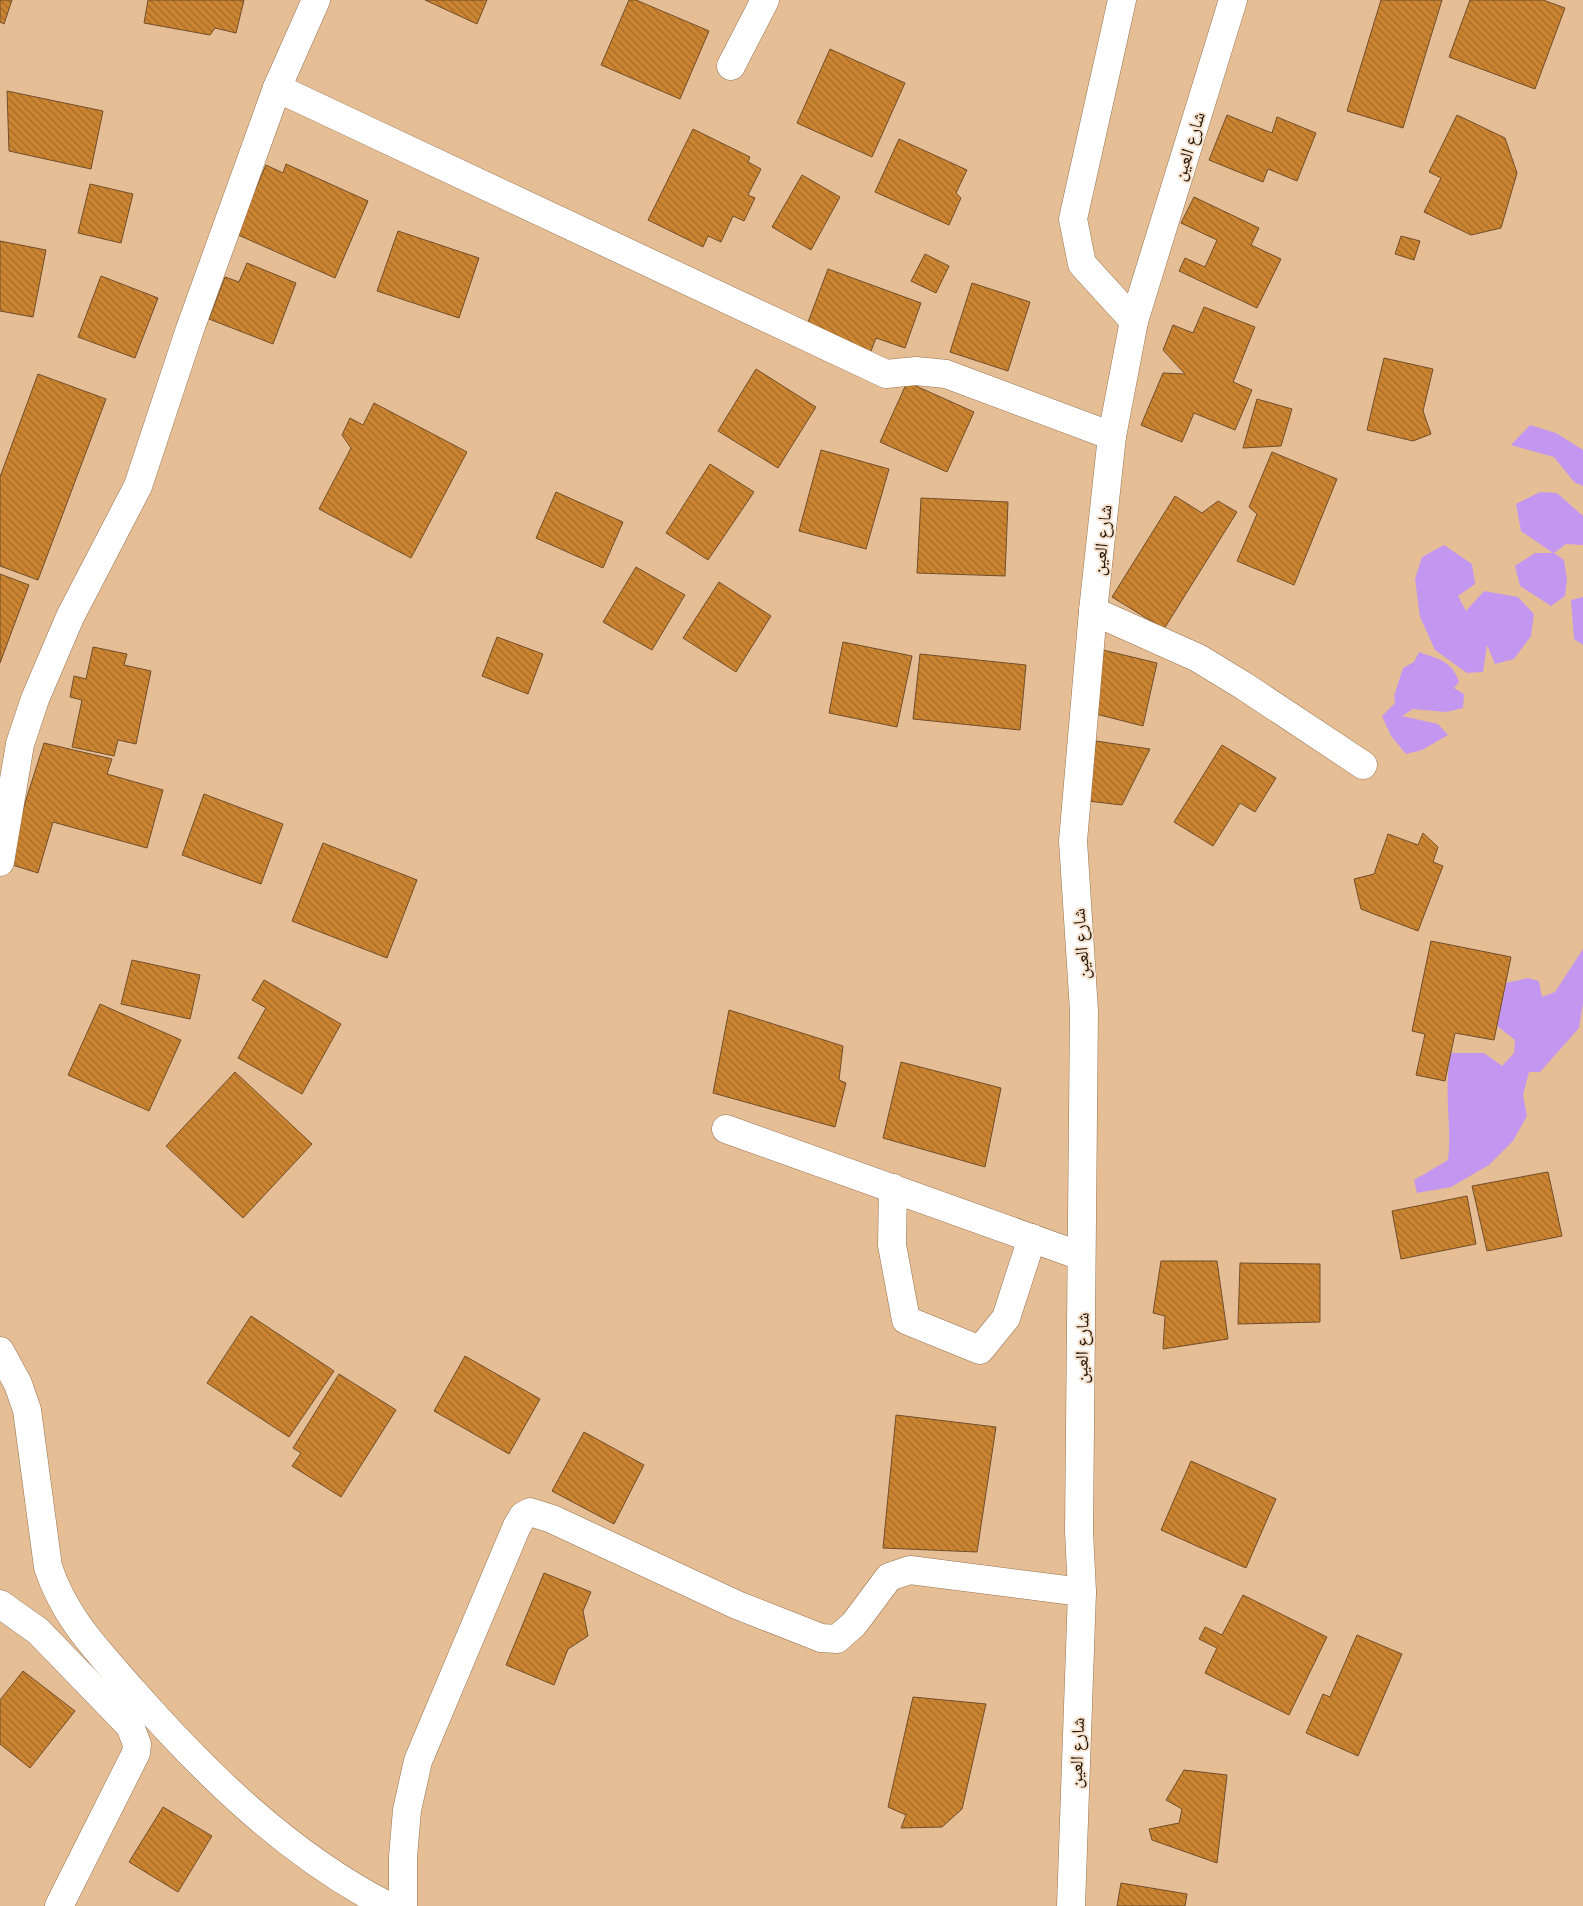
<svg xmlns="http://www.w3.org/2000/svg" width="1583" height="1906" font-family="'Playfair Display','Noto Naskh Arabic',serif">
	<style>
		.green { fill: #c397f0 }
		.building { fill: url(#building-back-hatch); stroke: #714e2a }
		.lines { fill: none; stroke-linecap: round; stroke-linejoin: round }
		.minor-casing { stroke: #97734e; stroke-width: 29 }
		.minor { stroke: #fff; stroke-width: 28 }
		.labels { text-anchor: middle; dominant-baseline: central; stroke-width: 4; stroke-linejoin: round; paint-order: stroke }
		.street-label { font-size: 18px; fill: #251708; stroke: #f7e3cf }
	</style>
	<defs>
		<pattern id="building-back-hatch" width="6" height="6" patternUnits="userSpaceOnUse" patternTransform="scale(1.25)"><rect width="6" height="6" fill="#cb8431"/><path d="M-1 5l2 2M0 0l6 6M5-1l2 2" fill="none" stroke="#a56b28"/></pattern>
	</defs>
	<rect width="100%" height="100%" fill="#e6be96"/>
	<!-- green -->
	<g class="green">
		<path d="M1530,425L1556,433L1583,450V486L1574,482L1554,457L1511,445Z"/>
		<path d="M1540,492L1557,493L1583,516V545L1566,544L1554,553L1564,560L1567,579L1565,596L1551,606L1520,586L1515,566L1535,553H1553L1521,531L1516,504Z"/>
		<path d="M1444,545L1472,564L1475,584L1458,596L1466,611L1484,591L1518,597L1534,614L1531,636L1514,659L1495,664L1487,645L1483,672L1467,673L1435,650L1420,617L1415,579L1422,557Z"/>
		<path d="M1583,597V645L1574,639L1571,600Z"/>
		<path d="M1419,652C1438,659 1452,660 1459,682L1454,688L1464,694L1463,708L1446,712L1413,709L1402,716L1438,724L1448,735L1422,750L1406,754L1391,736L1382,716L1395,703L1394,696L1403,668L1414,662Z"/>
		<path d="M1583,949V1003L1579,1028L1540,1072H1529L1523,1095L1527,1116L1513,1141L1489,1165L1451,1187L1417,1193L1414,1180L1448,1160C1452,1122 1443,1091 1451,1053H1484L1502,1066L1514,1053L1515,1040L1497,1026L1506,983L1528,978L1539,981L1542,997L1555,992Z"/>
	</g>
	<!-- building -->
	<g class="building">
		<path d="M0,0H12L4,24L0,22Z"/>
		<path d="M148,0H244L236,33L215,28L210,35L144,23Z"/>
		<path d="M425,0H487L477,24Z"/>
		<path d="M629,0H636L709,31L680,99L601,65Z"/>
		<path d="M1381,0H1442L1403,128L1347,111Z"/>
		<path d="M1470,0H1543L1565,8L1535,89L1449,57Z"/>
		<path d="M830,49L905,83L872,157L797,123Z"/>
		<path d="M7,91L103,111L91,169L9,151Z"/>
		<path d="M1227,115L1272,133L1277,117L1316,133L1297,181L1268,169L1263,182L1209,160Z"/>
		<path d="M1457,115L1505,138L1517,173L1501,228L1471,235L1424,212L1441,178L1429,172Z"/>
		<path d="M693,129L750,157L748,162L761,169L748,195L755,198L744,221L733,216L721,242L708,236L703,247L648,220Z"/>
		<path d="M899,139L967,170L956,193L961,198L949,225L875,192Z"/>
		<path d="M286,164L368,201L335,278L236,234L266,165L283,173Z"/>
		<path d="M802,175L840,197L811,250L772,227Z"/>
		<path d="M90,184L133,194L121,243L78,233Z"/>
		<path d="M1194,197L1259,228L1251,245L1281,259L1257,308L1179,271L1185,258L1205,267L1217,240L1181,223Z"/>
		<path d="M398,231L479,258L459,318L377,291Z"/>
		<path d="M1401,236L1420,241L1414,260L1395,254Z"/>
		<path d="M0,241L46,250L33,317L0,311Z"/>
		<path d="M925,254L949,266L936,293L911,281Z"/>
		<path d="M247,263L296,283L273,344L209,319L225,277L239,282Z"/>
		<path d="M828,269L921,303L905,348L876,338L868,359L805,330Z"/>
		<path d="M101,276L158,298L135,358L78,337Z"/>
		<path d="M972,283L1030,302L1008,371L950,352Z"/>
		<path d="M1204,307L1255,327L1233,382L1252,390L1235,430L1194,413L1182,442L1141,425L1163,373L1185,374L1163,350L1173,325L1193,333Z"/>
		<path d="M1384,358L1433,369L1423,411L1431,434L1413,441L1367,430Z"/>
		<path d="M756,369L816,407L778,468L718,431Z"/>
		<path d="M38,374L106,399L38,580L0,566V477Z"/>
		<path d="M907,382L974,412L947,472L880,442Z"/>
		<path d="M1257,399L1292,409L1281,446L1243,448Z"/>
		<path d="M374,403L467,452L411,558L319,509L351,448L342,435L350,418L363,425Z"/>
		<path d="M821,450L889,469L866,549L799,531Z"/>
		<path d="M1272,452L1337,479L1294,585L1237,561L1257,514L1249,507Z"/>
		<path d="M710,464L754,492L708,560L666,533Z"/>
		<path d="M556,492L623,522L603,568L536,538Z"/>
		<path d="M1175,496L1202,513L1218,501L1237,512L1164,629L1112,597Z"/>
		<path d="M921,498L1008,502L1005,576L917,573Z"/>
		<path d="M636,567L685,595L652,650L603,622Z"/>
		<path d="M0,574L29,585L0,663Z"/>
		<path d="M719,582L771,616L736,672L683,638Z"/>
		<path d="M497,637L543,654L528,694L482,676Z"/>
		<path d="M843,642L912,656L897,727L829,713Z"/>
		<path d="M93,647L127,654L124,665L151,671L136,744L118,740L114,756L72,747L82,700L70,697L74,676L86,679Z"/>
		<path d="M1103,650L1157,663L1143,726L1088,712Z"/>
		<path d="M920,654L1026,665L1020,730L913,719Z"/>
		<path d="M1096,741L1150,749L1122,805L1088,801Z"/>
		<path d="M44,743L112,759L107,774L163,790L147,848L53,822L38,873L6,863Z"/>
		<path d="M1222,745L1276,778L1255,812L1240,803L1213,846L1174,822Z"/>
		<path d="M204,794L283,824L261,884L182,855Z"/>
		<path d="M1423,833L1438,847L1433,862L1443,866L1418,931L1361,909L1354,879L1374,874L1388,834L1418,845Z"/>
		<path d="M323,843L417,880L387,958L292,921Z"/>
		<path d="M1431,941L1511,957L1494,1040L1455,1033L1445,1081L1416,1075L1425,1034L1412,1031Z"/>
		<path d="M132,960L200,975L190,1019L121,1004Z"/>
		<path d="M264,980L341,1024L302,1094L238,1058L266,1008L252,1000Z"/>
		<path d="M100,1004L181,1040L149,1111L68,1075Z"/>
		<path d="M729,1010L843,1046L839,1080L846,1083L835,1127L713,1093Z"/>
		<path d="M901,1062L1001,1088L985,1167L883,1138Z"/>
		<path d="M235,1072L312,1144L243,1218L166,1146Z"/>
		<path d="M1548,1172L1562,1236L1487,1251L1472,1186Z"/>
		<path d="M1467,1196L1476,1244L1401,1259L1392,1211Z"/>
		<path d="M1161,1261H1217L1228,1339L1163,1349L1165,1316L1153,1313Z"/>
		<path d="M1240,1263L1320,1264V1322L1238,1324Z"/>
		<path d="M251,1316L334,1371L289,1437L207,1383Z"/>
		<path d="M465,1356L540,1399L509,1454L434,1411Z"/>
		<path d="M339,1374L396,1410L341,1497L292,1466L301,1453L293,1448Z"/>
		<path d="M896,1415L996,1427L977,1552L883,1548Z"/>
		<path d="M584,1432L644,1465L614,1524L552,1491Z"/>
		<path d="M1191,1461L1276,1499L1246,1568L1161,1530Z"/>
		<path d="M544,1573L591,1592L583,1611L588,1636L568,1649L554,1685L506,1665Z"/>
		<path d="M1243,1595L1327,1637L1289,1715L1205,1673L1217,1648L1199,1639L1205,1627L1222,1635Z"/>
		<path d="M1357,1635L1402,1654L1358,1756L1306,1733L1323,1694L1330,1697Z"/>
		<path d="M23,1671L75,1711L30,1768L0,1744V1700Z"/>
		<path d="M913,1697L986,1704L962,1809L942,1827L901,1828L906,1815L888,1807Z"/>
		<path d="M1184,1770L1227,1775L1217,1863L1152,1840L1149,1829L1179,1823L1182,1809L1166,1800Z"/>
		<path d="M163,1807L212,1836L178,1892L129,1862Z"/>
		<path d="M1121,1883L1187,1894L1185,1906H1117Z"/>
	</g>
	<g class="lines">
		<defs>
			<g id="minor">
				<path d="M1122,0L1073,219L1082,264L1134,321"/>
				<path d="M731,66L765,0"/>
				<path d="M277,88L886,374L916,371L946,374L1112,436"/>
				<path d="M1093,611L1198,658L1244,686L1363,765"/>
				<path d="M0,862L20,744L35,699L70,617L138,486L190,329L277,88L316,0"/>
				<path d="M726,1129L1081,1256"/>
				<path d="M893,1188L892,1245L906,1320L980,1350L1006,1318L1032,1238"/>
				<path d="M0,1351L18,1384L27,1410L48,1567C65,1618 96,1649 131,1689C205,1773 287,1854 388,1906"/>
				<path d="M0,1604L38,1631L130,1726L137,1744L136,1753L59,1906"/>
				<path d="M403,1906V1857L407,1810L418,1761L517,1526L523,1516L530,1512L552,1519L737,1605L821,1638L837,1639L854,1624L889,1577L910,1570L1082,1592"/>
				<path d="M1071,1906L1082,1592L1079,1531L1084,1011L1073,841L1093,611L1112,436L1134,321L1233,0"/>
			</g>
		</defs>
		<!-- minor casing -->
		<use href="#minor" class="minor-casing"/>
		<!-- minor -->
		<use href="#minor" class="minor"/>
	</g>
	<g class="labels">
		<!-- street labels -->
		<g class="street-label">
			<text transform="translate(1188 146) rotate(-73)">شارع العين</text>
			<text transform="translate(1101 540) rotate(-84)">شارع العين</text>
			<text transform="translate(1080 944) rotate(-94)">شارع العين</text>
			<text transform="translate(1081 1348) rotate(-89)">شارع العين</text>
			<text transform="translate(1076 1753) rotate(-88)">شارع العين</text>
		</g>
	</g>
</svg>
